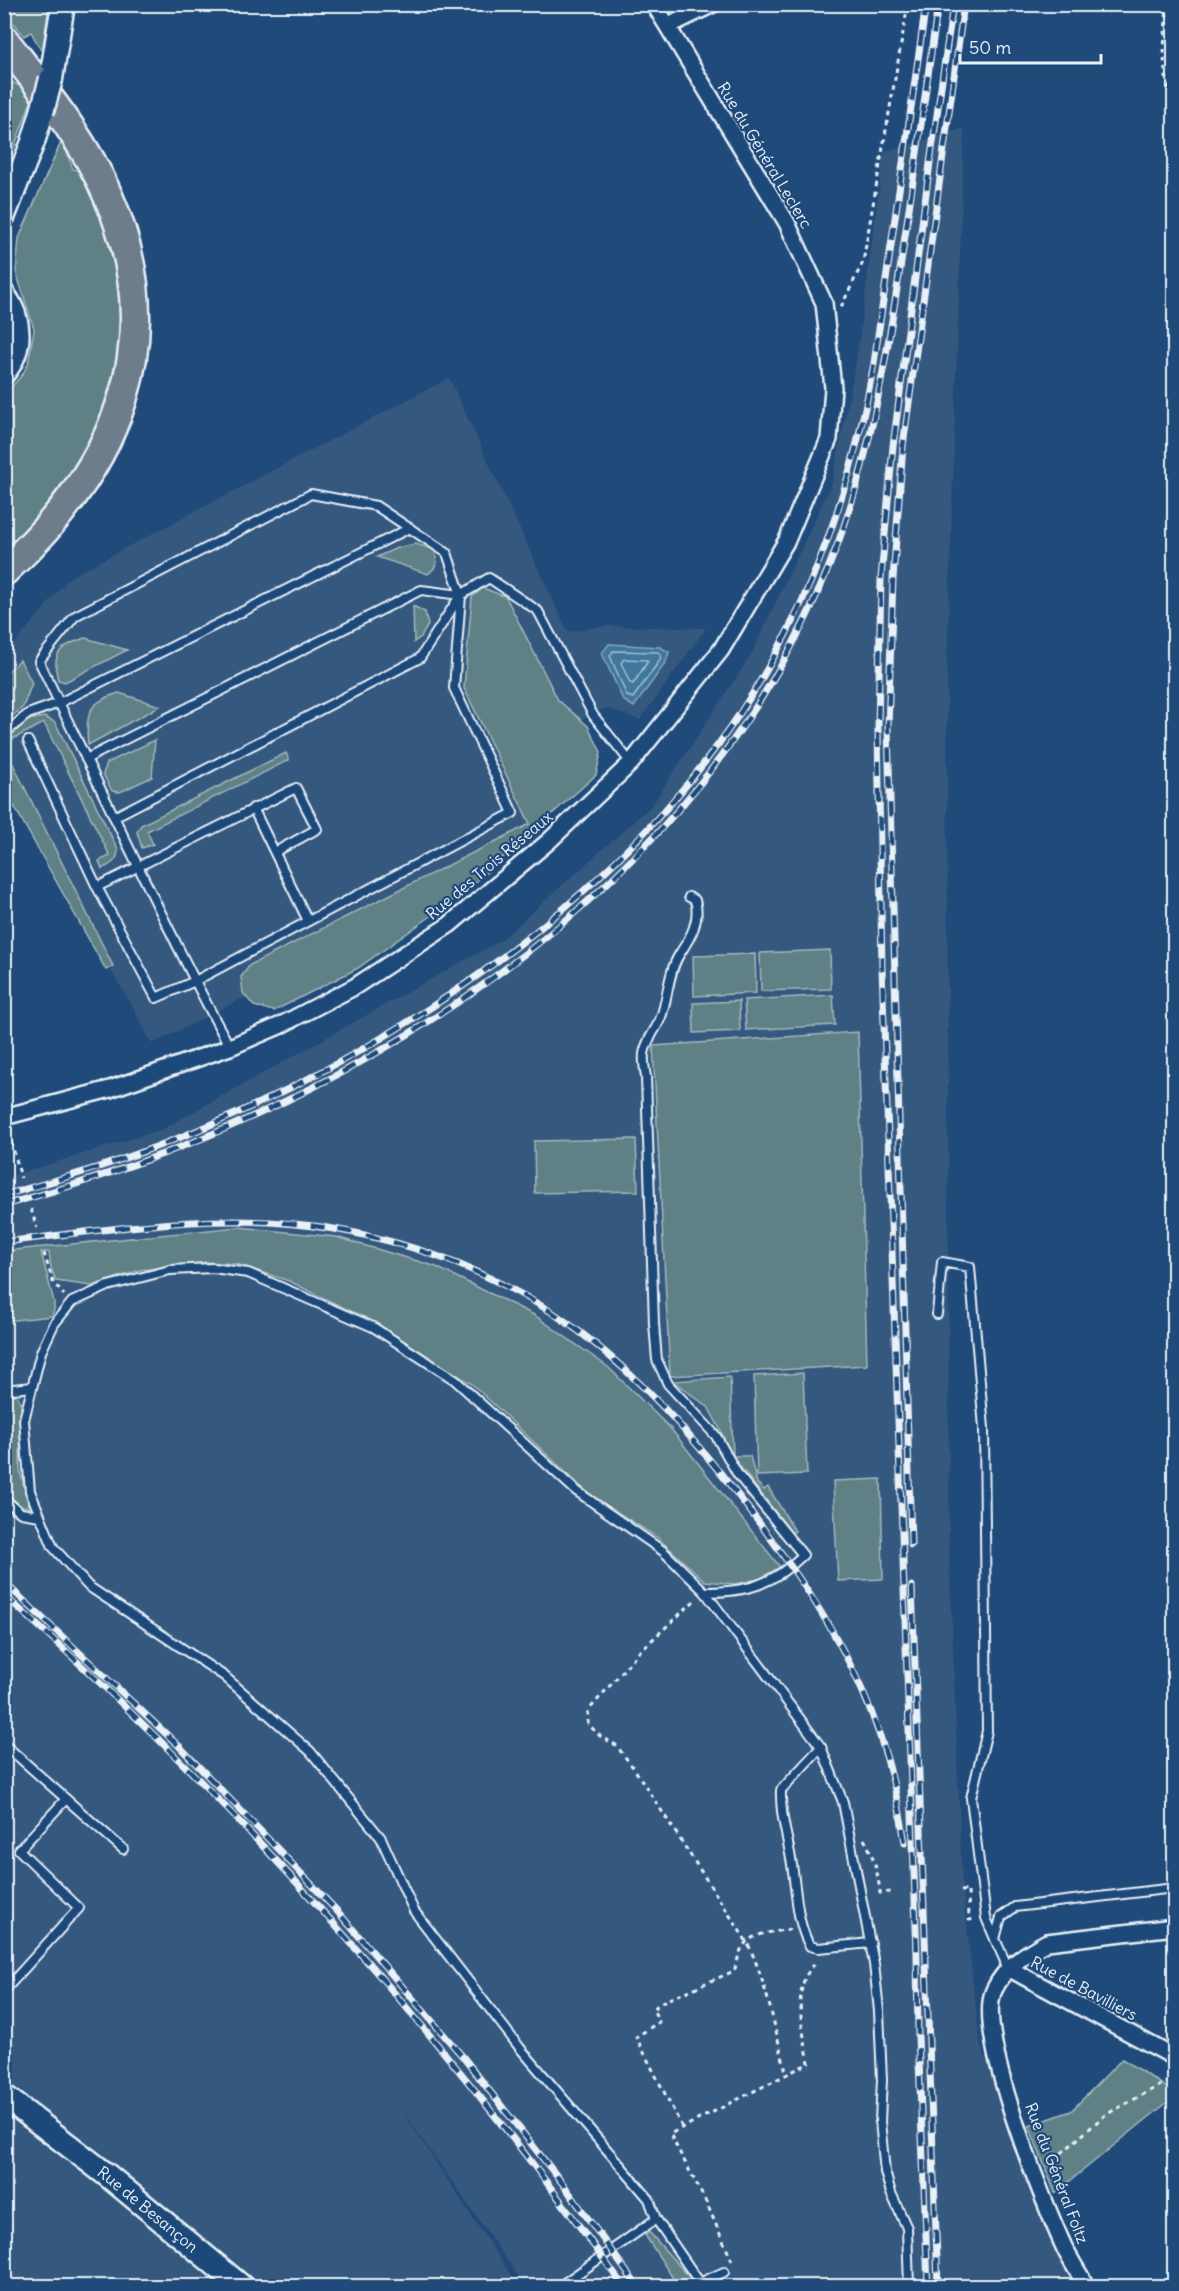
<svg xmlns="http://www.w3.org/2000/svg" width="1179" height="2291" font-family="Delius,sans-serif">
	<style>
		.built { fill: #36587f }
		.green { fill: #5e8085; stroke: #a3b8be; stroke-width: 1.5 }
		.water { fill: #40779b; stroke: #83a8c0; stroke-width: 1.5 }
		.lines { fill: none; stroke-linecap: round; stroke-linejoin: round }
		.shore { stroke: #a5c0d3; stroke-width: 1.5 }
		.lane-casing { stroke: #e8f1f8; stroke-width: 12 }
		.street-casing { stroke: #e8f1f8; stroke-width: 20 }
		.secondary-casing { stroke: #e8f1f8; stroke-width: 27 }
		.highway-casing { stroke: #e8f1f8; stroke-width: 33 }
		.path { stroke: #e8f1f8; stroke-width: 3; stroke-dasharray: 4.5 4.5; stroke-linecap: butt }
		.lane { stroke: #1f4a7a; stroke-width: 8 }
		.street { stroke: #1f4a7a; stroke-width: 15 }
		.secondary { stroke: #1f4a7a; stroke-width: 22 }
		.highway { stroke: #6d7d8c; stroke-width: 28 }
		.rail-casing { stroke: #e8f1f8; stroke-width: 7 }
		.rail { stroke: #1f4a7a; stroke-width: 4.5; stroke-dasharray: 14; stroke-linecap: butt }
		.secondary-bridge-casing { stroke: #e8f1f8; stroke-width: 27; stroke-linecap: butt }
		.secondary-bridge { stroke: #1f4a7a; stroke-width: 22 }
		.labels { text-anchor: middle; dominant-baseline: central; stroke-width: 4.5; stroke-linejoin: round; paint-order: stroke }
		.street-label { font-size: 16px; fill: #e8f1f8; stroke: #1f4a7a }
	</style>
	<rect width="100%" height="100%" fill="#1f4a7a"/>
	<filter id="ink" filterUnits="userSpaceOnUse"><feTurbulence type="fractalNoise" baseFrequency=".0167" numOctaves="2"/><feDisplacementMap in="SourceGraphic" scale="12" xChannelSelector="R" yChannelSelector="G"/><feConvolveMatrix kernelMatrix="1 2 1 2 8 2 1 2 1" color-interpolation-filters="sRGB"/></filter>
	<g filter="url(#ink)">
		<!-- built -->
		<g class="built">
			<path d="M964,128L947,667L949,1547L962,1883L980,2044L1072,2286H525L392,2096L518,2286H5V1178L163,1129L501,940L652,805L751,655L832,483L857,356L884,152Z"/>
			<path d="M449,378L568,632L603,626L706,628L640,720L605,708L576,723L589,776L440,899L152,1044L132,1005L90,937L5,768V655L70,577Z"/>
		</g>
		<!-- green -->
		<g class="green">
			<path d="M5,4L49,5L42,52L31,32L24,36L5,12Z"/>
			<path d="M5,60L15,74L8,80L29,91L31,101L5,173Z"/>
			<path d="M62,140L73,169L86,173L127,298L120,377L87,459L5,561V394L22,375L28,364L34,329L16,272L19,238Z"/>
			<path d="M415,544L434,549C438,561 438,566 428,574L377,557L397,548Z"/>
			<path d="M483,588L506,597L558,700L588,726L601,752L596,775L462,894L358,968L274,1011L254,1006L243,993L241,977L250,965L530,824L464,688L472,597Z"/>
			<path d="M413,606L425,612L428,625L421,637L414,642Z"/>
			<path d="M85,638L127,650L65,682L58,680C51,653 60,646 85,638Z"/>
			<path d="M20,660L32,683L23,707L5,722V674Z"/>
			<path d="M119,693L160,706L88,745C85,714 88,702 119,693Z"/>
			<path d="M44,717L55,722L118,850C118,861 111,864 102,869L99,861L110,856L44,723L5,743V739L28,720Z"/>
			<path d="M155,740L152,777L120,792L112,791L103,774L107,763Z"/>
			<path d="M5,748L113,966L106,970L5,790Z"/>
			<path d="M286,753L289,760L147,831L153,844L142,848L137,832L141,825Z"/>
			<path d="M830,950L831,989L761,991L760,953Z"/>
			<path d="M755,954L756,993L694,996L693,956Z"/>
			<path d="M833,995L835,1025L746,1030L744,1000Z"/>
			<path d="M739,1001L740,1031L694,1033L693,1003Z"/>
			<path d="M858,1032L867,1365L670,1376L653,1046Z"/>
			<path d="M636,1139L638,1191L535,1193L534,1141Z"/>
			<path d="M238,1227L336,1237L434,1266L534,1315L608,1367L671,1429L780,1567L759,1579L735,1584L705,1581L658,1538L589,1494L472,1384L377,1324L289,1281L236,1264L206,1262L140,1270L92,1286L56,1281L51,1268L49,1252H41L54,1302V1310L52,1316L5,1321V1251Z"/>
			<path d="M803,1373L807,1474L757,1476L754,1376Z"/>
			<path d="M730,1377L733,1456H750L757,1483L764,1490L768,1487L795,1531L792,1533L731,1455L720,1429L708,1407L673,1381Z"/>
			<path d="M5,1395H15L19,1398L21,1407L20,1470L29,1507L21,1506L5,1492Z"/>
			<path d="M881,1479L883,1579L838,1581L833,1481Z"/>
			<path d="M1122,2059L1174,2092V2097L1055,2193L1029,2126L1071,2111Z"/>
			<path d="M649,2232L691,2279L696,2286H678L645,2235Z"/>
		</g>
		<!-- water -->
		<path class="water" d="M609,644L660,647L669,652L666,662L634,707L623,700L602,653Z"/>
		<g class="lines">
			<!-- shore -->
			<g class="shore">
				<path d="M613,651L658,652L661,655L660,660L633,698L627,696L610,656Z"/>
				<path d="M624,659L646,660L648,661L633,684L630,683L621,663Z"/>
			</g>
			<defs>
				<g id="lane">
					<path d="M4,734L28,714L59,703L410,528"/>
					<path d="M28,741L97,887L156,998L195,981L513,813L454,688L461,595L447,553L376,506L311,494L75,616L39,661C83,752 126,843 171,933C190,971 209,1010 230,1047"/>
					<path d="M86,759L421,590L461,595L489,578L538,611L593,715L631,763"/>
					<path d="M253,808L308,921"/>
					<path d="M114,817L420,658L460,596"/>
					<path d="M97,887L296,788L317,829L275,852"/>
					<path d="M689,897L695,900C701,921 690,938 679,955C668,973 668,998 661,1017C656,1031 646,1039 644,1054C643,1061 645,1070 646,1077L654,1324L657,1360L668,1384L716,1436L738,1475L803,1555C772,1585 747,1592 705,1592"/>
					<path d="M937,1314L942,1262L970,1267L984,1428L987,1731L971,1798L986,1918L995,1939"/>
					<path d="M4,1390L32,1387"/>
					<path d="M4,1499L21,1513L40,1516"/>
					<path d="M4,1744L66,1799"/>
					<path d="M821,1747L781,1790C780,1814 787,1835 791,1859C796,1884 796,1924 810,1946L818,1948L871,1943"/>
					<path d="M1008,1968L995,1939L1001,1917L1015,1907L1174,1888"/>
					<path d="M4,1991L79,1908L19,1850L66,1799L123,1849"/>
					<path d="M656,2219L700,2283L724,2272"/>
					<path d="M560,2286L656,2219L649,2199L520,2048L414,1911L381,1838L310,1751L224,1676L88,1586L53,1547L30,1491L24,1420L41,1352L54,1324L72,1302L108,1286L170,1270L213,1268L248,1273L373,1327L455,1380L575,1490L663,1551L705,1592L821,1747L843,1802L874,1964L879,2011L882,2080L880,2121L885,2172L891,2193L907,2228L909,2286"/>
				</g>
				<g id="street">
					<path d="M668,26L713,4"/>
					<path d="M4,1117L110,1089L230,1047L279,1026L354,987L449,925L549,841L631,763L721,650L787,540L829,439L833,388L824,303L787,223L654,4"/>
					<path d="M1008,1968L1174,2057"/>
					<path d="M1086,2286C1079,2273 1070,2260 1064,2247C1043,2201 974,2032 994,1990C1005,1967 1026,1953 1047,1942L1174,1927"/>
				</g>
				<g id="secondary">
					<path d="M51,79L63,4"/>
					<path d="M4,215L33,142L42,112"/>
					<path d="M4,295C21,319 23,348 4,372"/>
					<path id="s1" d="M4,2096L107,2175L241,2286"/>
				</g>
				<path id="highway" d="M4,40C42,89 84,139 108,196C172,342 116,470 4,571"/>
			</defs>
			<!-- lane casing -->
			<use href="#lane" class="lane-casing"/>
			<!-- street casing -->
			<use href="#street" class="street-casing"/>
			<!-- secondary casing -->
			<use href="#secondary" class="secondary-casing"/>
			<!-- highway casing -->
			<use href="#highway" class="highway-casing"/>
			<!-- path -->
			<g class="path">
				<path d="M1167,4C1166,34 1158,73 1174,99"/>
				<path d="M841,307L863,262L908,4"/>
				<path d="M9,1133L21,1178"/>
				<path d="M31,1209L37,1228"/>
				<path d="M44,1253L53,1282L64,1295"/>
				<path d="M694,1601L639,1652L588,1711V1724L600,1736L616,1745L635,1770L747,1942C767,1983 775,2031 787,2075"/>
				<path d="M864,1839C874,1856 878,1873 880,1893L890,1892"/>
				<path d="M961,1891L968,1890L969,1920L975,1919"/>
				<path d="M682,2127L636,2037L659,2022L653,2009L662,2002L734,1971C737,1964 738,1955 742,1948C750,1932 776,1932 791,1929"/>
				<path d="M1048,2165L1105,2115L1174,2078"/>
				<path d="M732,2261L706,2202L670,2134L809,2063C804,2032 789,1987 816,1963"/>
			</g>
			<!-- lane -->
			<use href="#lane" class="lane"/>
			<!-- street -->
			<use href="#street" class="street"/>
			<!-- secondary -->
			<use href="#secondary" class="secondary"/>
			<!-- highway -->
			<use href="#highway" class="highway"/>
			<defs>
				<g id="rail">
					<path d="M4,1195C52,1182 99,1168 145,1151C388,1061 651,886 776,653C826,562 856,465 874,363L926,4"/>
					<path d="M4,1205C349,1114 710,892 838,543C870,456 885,366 899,276C913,185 925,95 938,4"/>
					<path d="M4,1242C114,1229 224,1210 334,1229C410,1242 484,1270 550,1311C634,1366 700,1444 760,1524C799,1576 836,1630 862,1690C884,1739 897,1790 905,1843"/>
					<path d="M911,1545L888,728L893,579L903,446L964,4"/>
					<path d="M4,1582L179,1746L338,1912L463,2057L563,2184L637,2286"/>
					<path d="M912,1586L938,2286"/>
					<path d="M4,1595C237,1801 443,2034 623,2286"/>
					<path d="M928,2286L918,2036L917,1956L882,968L878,729L881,578L893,446L930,163L953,4"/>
				</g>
			</defs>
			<!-- rail casing -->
			<use href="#rail" class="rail-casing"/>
			<!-- rail -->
			<use href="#rail" class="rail"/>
			<defs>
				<path id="secondary-bridge" d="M42,112L51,79"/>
			</defs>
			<!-- secondary-bridge casing -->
			<use href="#secondary-bridge" class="secondary-bridge-casing"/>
			<!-- secondary-bridge -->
			<use href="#secondary-bridge" class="secondary-bridge"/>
		</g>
	</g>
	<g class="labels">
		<!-- street labels -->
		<g class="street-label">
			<text transform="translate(765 155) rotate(59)">Rue du Général Leclerc</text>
			<text transform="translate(489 865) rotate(-40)">Rue des Trois Réseaux</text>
			<text transform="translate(1084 1988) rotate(28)">Rue de Bavilliers</text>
			<text transform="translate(1057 2173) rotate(69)">Rue du Général Foltz</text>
			<text stroke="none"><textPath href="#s1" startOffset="183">Rue de Besançon</textPath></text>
		</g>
	</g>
	<!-- margin -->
	<rect width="1179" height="2291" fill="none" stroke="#1f4a7a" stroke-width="24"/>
	<rect x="12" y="12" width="1155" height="2267" fill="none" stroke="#e8f1f8" stroke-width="2" filter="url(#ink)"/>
	<!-- scale -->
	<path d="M960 54v9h141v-9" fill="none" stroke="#e8f1f8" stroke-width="3"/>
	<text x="969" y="54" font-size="18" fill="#e8f1f8" stroke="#1f4a7a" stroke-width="4.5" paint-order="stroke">50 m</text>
</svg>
